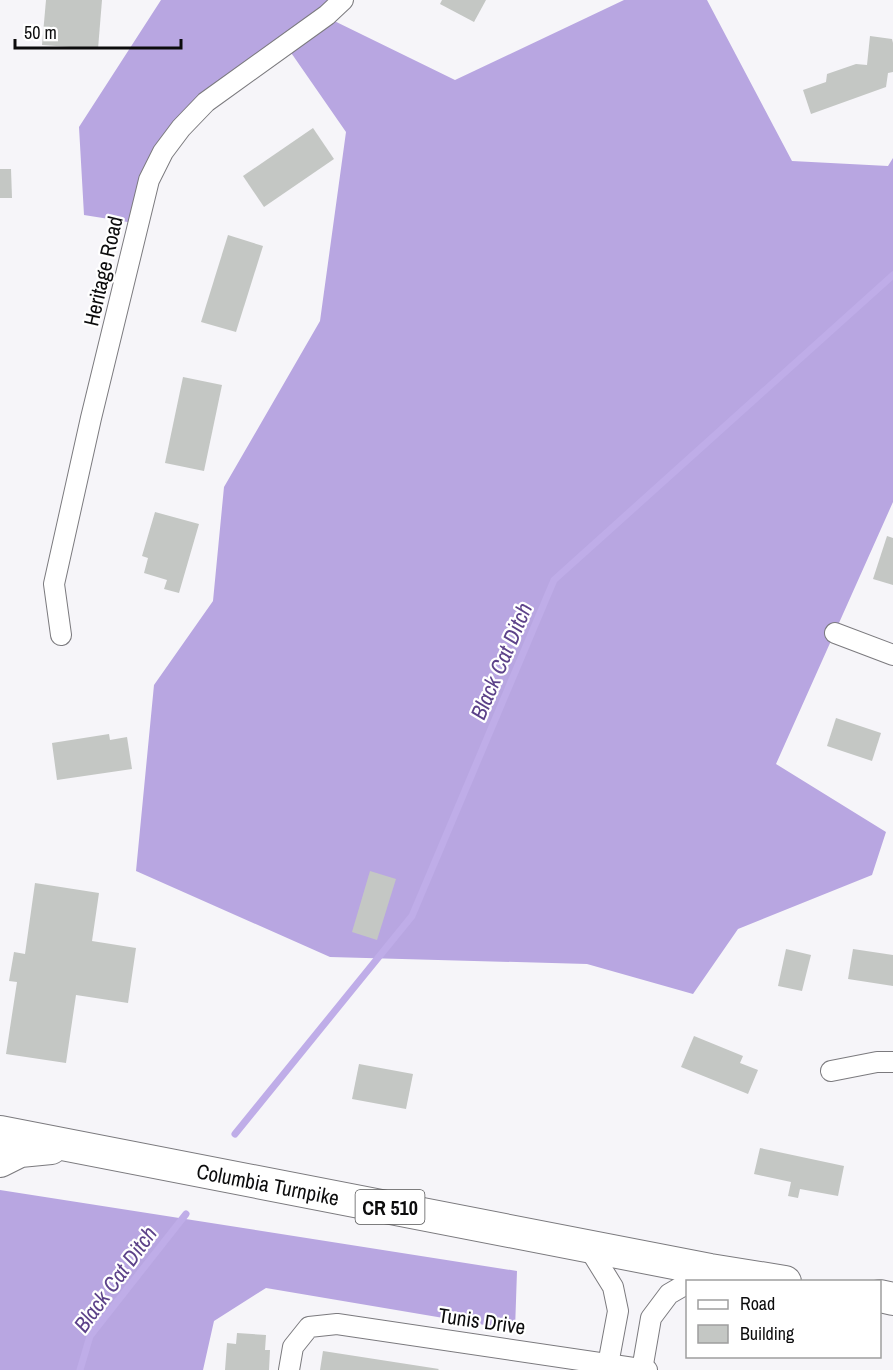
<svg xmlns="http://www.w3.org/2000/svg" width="893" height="1370" font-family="'Archivo Narrow',sans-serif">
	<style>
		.forest { fill: #b8a6e1 }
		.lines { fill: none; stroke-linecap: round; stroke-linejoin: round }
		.stream { stroke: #bfade8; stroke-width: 7 }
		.building { fill: #c4c7c4 }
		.street-casing { stroke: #7b7a7e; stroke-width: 22 }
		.primary-casing { stroke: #7b7a7e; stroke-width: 34 }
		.street { stroke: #fff; stroke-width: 20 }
		.primary { stroke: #fff; stroke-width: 32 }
		.labels { text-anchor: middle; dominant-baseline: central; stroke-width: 4.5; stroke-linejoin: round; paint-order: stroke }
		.shield { fill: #fff; stroke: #555556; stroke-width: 1.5 }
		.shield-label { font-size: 20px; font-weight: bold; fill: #0c0c0d }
		.street-label { font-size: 21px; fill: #0c0c0d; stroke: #fff }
		.water-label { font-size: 22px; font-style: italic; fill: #5c4289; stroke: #fff }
	</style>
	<rect width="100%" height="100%" fill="#f6f5f9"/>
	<!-- forest -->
	<g class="forest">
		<path d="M161,0H328L320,14L455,80L624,0H707L792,161L888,166L893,158V502L776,764L886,832L872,875L738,929L693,994L587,964L330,957L136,871L154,685L213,601L224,487L320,321L346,132L285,44L173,134L134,223L84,215L79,127Z"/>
		<path d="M0,1190L517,1271L515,1330L266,1288L214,1321L203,1370H0Z"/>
	</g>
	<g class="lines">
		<!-- stream -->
		<g class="stream">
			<path d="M235,1134L412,916L554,580L893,275"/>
			<path d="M80,1370L90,1336L186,1214"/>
		</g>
	</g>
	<!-- building -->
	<g class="building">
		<path d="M46,0H102L98,49L42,45Z"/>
		<path d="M442,0H486L474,22L440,4Z"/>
		<path d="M870,36L892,39L893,43V72L888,73L886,87L811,114L803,90L826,82L827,74L856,64L867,65Z"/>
		<path d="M313,128L334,159L264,207L243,176Z"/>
		<path d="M0,169H11L12,198H0Z"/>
		<path d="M228,235L263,246L236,332L201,322Z"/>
		<path d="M183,377L222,385L204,471L165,463Z"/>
		<path d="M155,512L199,524L179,593L164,589L167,580L144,573L148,558L142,556Z"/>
		<path d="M887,536L893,538V585L873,579Z"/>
		<path d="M836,718L881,733L872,761L827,746Z"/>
		<path d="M109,734L110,740L127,737L132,769L57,780L52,743Z"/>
		<path d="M370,871L396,879L377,940L352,932Z"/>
		<path d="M35,883L99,893L92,941L136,948L128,1003L76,995L66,1063L6,1054L17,982L9,981L14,952L25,954Z"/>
		<path d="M786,949L811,955L802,991L778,986Z"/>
		<path d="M853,949L893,955V986L848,979Z"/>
		<path d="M694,1036L743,1056L740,1063L758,1070L748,1094L681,1067Z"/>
		<path d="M359,1064L413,1074L406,1109L352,1099Z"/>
		<path d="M760,1148L844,1166L838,1196L800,1189L798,1198L788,1196L791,1182L754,1174Z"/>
		<path d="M237,1333L266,1335L265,1350H270L269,1370H225L227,1343L236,1344Z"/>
		<path d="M323,1351L439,1369L438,1370H320Z"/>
	</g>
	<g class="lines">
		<defs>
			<g id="street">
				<path d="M835,633L893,655"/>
				<path d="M61,635L54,584L91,418L149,180L163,152L181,128L206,102L327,15L343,0"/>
				<path d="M831,1071L877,1062H893"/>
				<path d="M587,1245L613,1287L618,1311L607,1370"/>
				<path d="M289,1370L293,1347L309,1327L337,1324L647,1370"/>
				<path d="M642,1370L651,1318L669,1294L688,1283"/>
			</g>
			<g id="primary">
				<path id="s1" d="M0,1132L710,1270L785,1282"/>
				<path d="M0,1161L20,1151L51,1148"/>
				<path d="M880,1296L893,1299"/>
			</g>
		</defs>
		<!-- street casing -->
		<use href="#street" class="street-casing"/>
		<!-- primary casing -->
		<use href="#primary" class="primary-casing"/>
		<!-- street -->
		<use href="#street" class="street"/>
		<!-- primary -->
		<use href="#primary" class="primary"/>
	</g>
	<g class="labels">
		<!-- shield labels -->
		<rect class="shield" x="355.5" y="1190" width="69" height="34" rx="4.5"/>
		<g class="shield-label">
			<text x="390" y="1207">CR 510</text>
		</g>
		<!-- street labels -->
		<g class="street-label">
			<text transform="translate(103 271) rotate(-77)">Heritage Road</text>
			<text stroke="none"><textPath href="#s1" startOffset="273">Columbia Turnpike</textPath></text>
			<text transform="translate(482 1321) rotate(8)">Tunis Drive</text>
		</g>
		<!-- water labels -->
		<g class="water-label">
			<text transform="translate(501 661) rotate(-67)">Black Cat Ditch</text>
			<text transform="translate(115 1279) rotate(-54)">Black Cat Ditch</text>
		</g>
	</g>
	<!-- legend -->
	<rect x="686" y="1280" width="195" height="78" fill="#ffffff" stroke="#9e9e9e" stroke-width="1.5"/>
	<rect x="698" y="1300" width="30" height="9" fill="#ffffff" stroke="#9e9e9e" stroke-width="1.5"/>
	<text x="740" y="1310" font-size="18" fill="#0c0c0d">Road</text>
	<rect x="698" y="1325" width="30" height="18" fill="#c4c7c4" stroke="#9e9e9e" stroke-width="1.5"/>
	<text x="740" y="1340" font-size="18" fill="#0c0c0d">Building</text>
	<!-- scale -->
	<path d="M15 39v9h166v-9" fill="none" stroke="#0c0c0d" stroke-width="3"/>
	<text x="24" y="39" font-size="18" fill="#0c0c0d" stroke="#ffffff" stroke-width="4.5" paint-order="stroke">50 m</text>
</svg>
